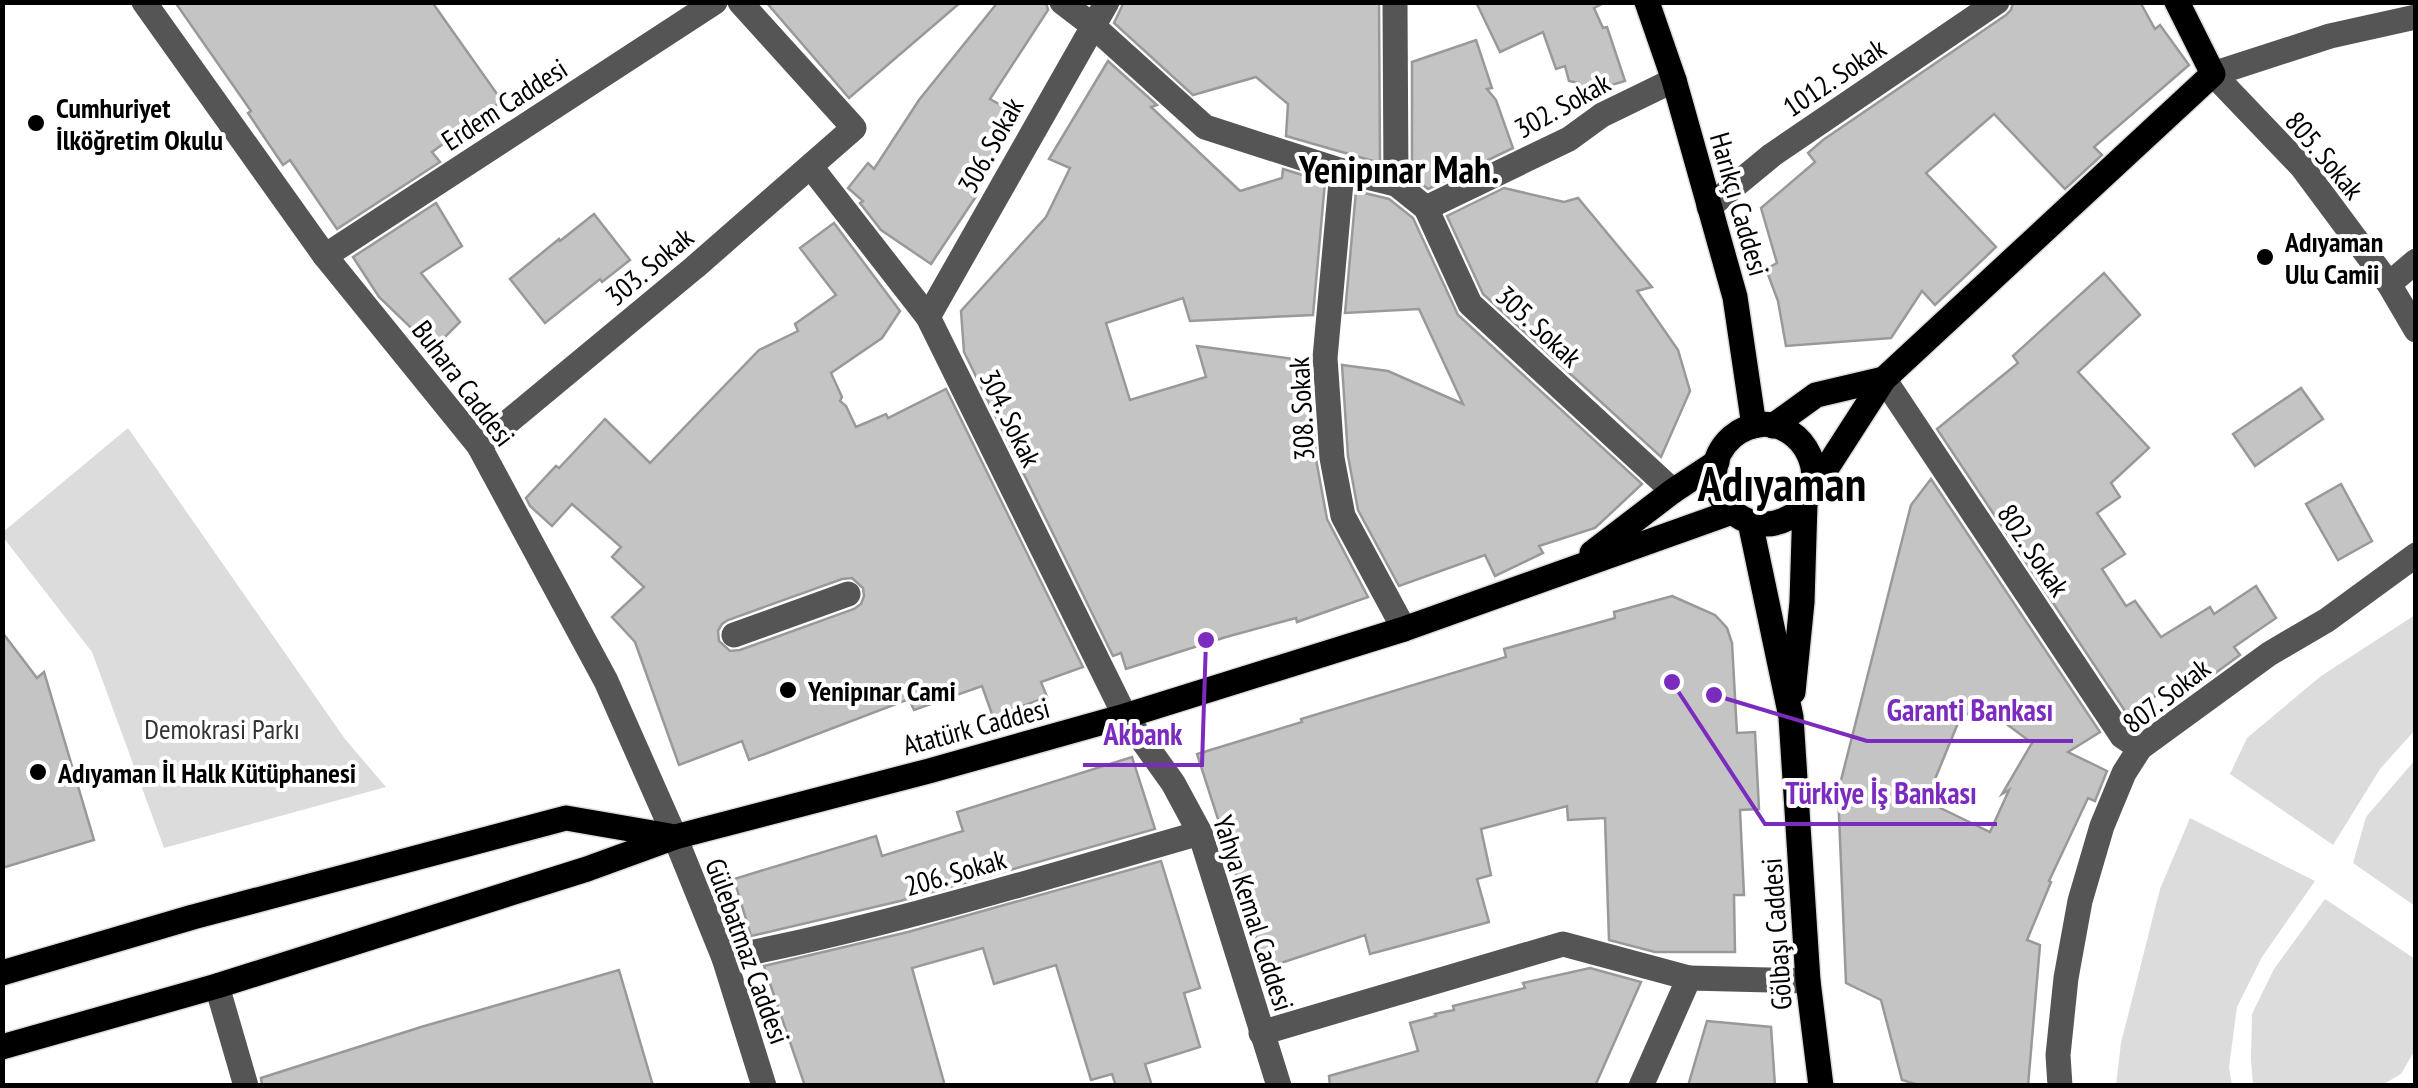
<svg xmlns="http://www.w3.org/2000/svg" width="2418" height="1088" font-family="'PT Sans Narrow',sans-serif">
	<style>
		.green { fill: #dcdcdc }
		.building { fill: #c4c4c4; stroke: #999; stroke-width: 2.5; fill-rule: evenodd }
		.lines { fill: none; stroke-linecap: round; stroke-linejoin: round }
		.major-casing { stroke: #dbdbdb; stroke-width: 28 }
		.minor { stroke: #555; stroke-width: 25 }
		.major { stroke: #000; stroke-width: 25 }
		.poi-dot { fill: #000; stroke: #fff; stroke-width: 4 }
		.labels { text-anchor: middle; dominant-baseline: central; stroke-width: 8; stroke-linejoin: round; paint-order: stroke }
		.street-label { font-size: 28px; fill: #000; stroke: #fff }
		.poi-label { font-size: 28px; font-weight: bold; fill: #000; stroke: #fff; text-anchor: start }
		.park-label { font-size: 28px; fill: #333; stroke: #fff }
		.district-label { font-size: 38px; font-weight: bold; fill: #000; stroke: #fff }
		.town-label { font-size: 48px; font-weight: bold; fill: #000; stroke: #fff }
		.leader { fill: none; stroke: #7b2cbf; stroke-width: 4 }
		.callout-dot { fill: #7b2cbf; stroke: #fff; stroke-width: 4 }
		.callout-label { font-size: 30px; text-anchor: middle; font-weight: bold; fill: #7b2cbf; stroke: #fff; stroke-width: 8; stroke-linejoin: round; paint-order: stroke }
	</style>
	<rect width="100%" height="100%" fill="#fff"/>
	<!-- green -->
	<g class="green">
		<path d="M128,428L345,739L386,787L164,848L92,652L3,537V532Z"/>
		<path d="M2415,615V730L2380,769L2333,845L2230,774L2247,738L2321,676Z"/>
		<path d="M2415,760V906L2353,863L2366,817Z"/>
		<path d="M2190,818L2315,881L2262,957L2237,1007L2229,1067L2232,1085H2116L2121,1043L2160,889Z"/>
		<path d="M2325,899L2415,959V1050L2401,1074L2382,1085H2253L2251,1059L2252,1014L2274,969Z"/>
	</g>
	<!-- building -->
	<g class="building">
		<path d="M175,2H432L502,101L432,152L440,162L337,229L290,160L283,165L248,113L251,111Z"/>
		<path d="M766,2H961L849,98Z"/>
		<path d="M998,2H1046L1048,10L990,99L1019,115L977,191L979,192L931,264L881,230L860,203L863,201L848,188L868,163L874,169L919,100Z"/>
		<path d="M1124,2H1379L1380,163L1286,136L1288,104L1256,77L1193,95L1114,23Z"/>
		<path d="M1476,2H1606L1594,8L1603,28L1607,27L1625,81L1582,94L1579,83L1569,81L1565,66L1556,69L1543,32L1500,52Z"/>
		<path d="M2013,2H2140L2155,29L2160,25L2189,65L2094,147L2102,155L2065,189L1994,114L1926,173L1996,247L1935,305L1922,291L1891,338L1786,346L1778,301L1766,269L1777,263L1761,208L1815,162L1808,153L1823,140L2006,15L2011,10Z"/>
		<path d="M1476,40L1492,88L1487,89L1496,100L1513,148L1428,189L1412,176V62Z"/>
		<path d="M1108,61L1157,105L1151,107L1240,191L1282,178L1283,169L1325,182L1313,315L1190,321L1183,298L1106,323L1130,400L1206,377L1197,346L1309,361L1316,459L1327,519L1368,597L1297,622L1296,618L1226,637L1126,669L1121,653L1113,656L964,352L961,311L1046,217L1070,168L1049,159Z"/>
		<path d="M1504,188L1564,202L1578,198L1652,287L1637,291L1678,350L1690,391L1661,457L1483,294L1447,216Z"/>
		<path d="M1356,191L1389,199L1413,218L1458,315L1642,484L1595,528L1539,546L1543,553L1495,576L1485,555L1399,586L1358,510L1348,456L1342,365L1388,371L1463,404L1419,309L1345,313Z"/>
		<path d="M436,203L462,246L421,273L460,322L433,349L379,297L353,257Z"/>
		<path d="M594,214L630,260L602,282L600,279L545,323L510,279L559,239L560,241Z"/>
		<path d="M834,223L900,311L882,338L831,373L842,397L840,401L846,406L856,427L886,414L888,418L946,389L1083,667L1041,682L1047,697L993,717L982,686L914,710L909,699L749,760L742,741L679,765L635,642L612,617L644,587L612,557L621,547L572,504L552,526L530,506L526,498L556,466L559,468L605,419L650,463L759,350L798,331L795,324L836,295L800,248ZM852,578L863,588L864,596L861,604L854,609L740,650L730,651L719,641L718,631L722,624L728,620L842,579Z"/>
		<path d="M2104,273L2140,315L2078,372L2149,448L2111,483L2120,497L2097,513L2125,554L2102,569L2126,606L2135,601L2161,637L2210,607L2214,614L2256,586L2276,618L2234,647L2240,655L2191,691L2184,678L2127,714L1937,429L2018,363L2013,356Z"/>
		<path d="M2301,388L2323,419L2255,466L2233,434Z"/>
		<path d="M1931,479L2100,732L2068,752L2107,771L2095,801L2088,798L2049,881L2051,882L2027,940L2040,945L2028,1086H1922L1902,1080L1881,1000L1846,983L1838,792L1911,505ZM1981,705L2032,743L2002,794L2009,790L1990,832L1926,801L1963,711L1972,717Z"/>
		<path d="M2341,484L2372,541L2338,560L2306,504Z"/>
		<path d="M1672,596L1715,615L1727,628L1732,643L1737,733L1755,732L1759,809L1740,810L1744,895H1734L1735,952H1655L1609,940L1605,818L1568,820L1567,806L1481,829L1491,875L1477,879L1489,922L1370,954L1365,935L1266,968L1197,754L1302,722L1301,719L1506,657L1504,649L1615,618L1614,612Z"/>
		<path d="M2,632L37,678L44,672L94,840L2,868Z"/>
		<path d="M1132,757L1155,829L900,901L751,936L734,879L876,836L882,856L963,831L957,812Z"/>
		<path d="M1161,861L1200,988L1184,993L1200,1047L1145,1064L1152,1086H1116L1112,1074L1091,1080L1056,965L994,984L983,948L912,968L945,1086H805L764,966L908,932Z"/>
		<path d="M1590,968L1641,982L1595,1086H1330L1329,1076L1418,1051L1410,1023L1436,1016L1435,1014L1454,1010L1453,1006L1525,988L1523,983Z"/>
		<path d="M619,970L653,1086H262L261,1078L421,1027Z"/>
		<path d="M1707,1021L1771,1027L1775,1086H1688Z"/>
	</g>
	<g class="lines">
		<defs>
			<g id="major">
				<path d="M1647,2L1674,80L1735,297L1754,426"/>
				<path d="M1773,426L1816,395L1884,379"/>
				<path d="M1813,487C1821,441 1771,404 1732,437C1684,480 1745,554 1799,511L1884,379L2213,74L2177,2"/>
				<path d="M1750,522L1791,717L1808,981L1821,1086"/>
				<path d="M1592,553L1673,491L1717,462"/>
				<path d="M1793,692L1802,602L1805,504"/>
				<path d="M2,973L193,917L566,818L670,836"/>
				<path d="M2,1047L217,986L587,869L675,837L929,771L1125,716L1404,629L1732,512"/>
			</g>
		</defs>
		<!-- major casing -->
		<use href="#major" class="major-casing"/>
		<!-- minor -->
		<g class="minor">
			<path d="M144,2L325,256L479,446L606,681L675,837L724,958L764,1086"/>
			<path d="M1062,2L1092,25L1205,127L1342,171L1396,184"/>
			<path d="M1395,2L1396,184L1426,208L1470,304L1673,491"/>
			<path d="M2416,17L2330,36L2213,74L2302,167L2389,284L2416,330"/>
			<path d="M811,167L928,317L1125,716L1173,783L1200,833L1279,1086"/>
			<path d="M1342,171L1325,358L1332,458L1343,516L1404,629"/>
			<path d="M1709,207L1772,155L1997,2"/>
			<path d="M1426,208L1569,139L1602,115L1674,80"/>
			<path d="M325,256L715,2"/>
			<path d="M2389,284L2416,261"/>
			<path d="M928,317L1107,2"/>
			<path d="M1884,379L2122,736L2140,748"/>
			<path d="M479,446L695,267L854,128L740,2"/>
			<path d="M734,635L848,594"/>
			<path d="M724,958C885,927 1042,878 1200,833"/>
			<path d="M217,986L246,1086"/>
			<path d="M1261,1033L1563,944L1689,978"/>
			<path d="M1641,1086L1689,978L1808,981"/>
			<path d="M2060,1086L2058,1055L2066,978L2080,901L2102,826L2124,773L2140,748L2269,654L2327,620L2416,555"/>
		</g>
		<!-- major -->
		<use href="#major" class="major"/>
	</g>
	<!-- markers -->
	<g class="poi-dot">
		<circle cx="36" cy="123" r="10"/>
		<circle cx="2265" cy="257" r="10"/>
		<circle cx="788" cy="690" r="10"/>
		<circle cx="38" cy="772" r="10"/>
	</g>
	<g class="labels">
		<!-- street labels -->
		<g class="street-label">
			<text transform="translate(1834 77) rotate(-34)">1012. Sokak</text>
			<text transform="translate(504 104) rotate(-33)">Erdem Caddesi</text>
			<text transform="translate(1562 105) rotate(-29)">302. Sokak</text>
			<text transform="translate(990 145) rotate(-61)">306. Sokak</text>
			<text transform="translate(2325 155) rotate(50)">805. Sokak</text>
			<text transform="translate(1740 204) rotate(74)">Harıkçı Caddesi</text>
			<text transform="translate(649 266) rotate(-40)">303. Sokak</text>
			<text transform="translate(1539 326) rotate(43)">305. Sokak</text>
			<text transform="translate(464 383) rotate(53)">Buhara Caddesi</text>
			<text transform="translate(1301 409) rotate(-93)">308. Sokak</text>
			<text transform="translate(1011 418) rotate(64)">304. Sokak</text>
			<text transform="translate(2034 550) rotate(56)">802. Sokak</text>
			<text transform="translate(2166 695) rotate(-38)">807. Sokak</text>
			<text transform="translate(976 726) rotate(-15)">Atatürk Caddesi</text>
			<text transform="translate(955 872) rotate(-16)">206. Sokak</text>
			<text transform="translate(1254 913) rotate(72)">Yahya Kemal Caddesi</text>
			<text transform="translate(1776 934) rotate(-94)">Gölbaşı Caddesi</text>
			<text transform="translate(748 951) rotate(70)">Gülebatmaz Caddesi</text>
		</g>
		<!-- poi labels -->
		<g class="poi-label">
			<text x="56" y="107">Cumhuriyet<tspan x="56" dy="32">İlköğretim Okulu</tspan></text>
			<text x="2285" y="241">Adıyaman<tspan x="2285" dy="32">Ulu Camii</tspan></text>
			<text x="808" y="690">Yenipınar Cami</text>
			<text x="58" y="772">Adıyaman İl Halk Kütüphanesi</text>
		</g>
		<!-- park labels -->
		<g class="park-label">
			<text x="222" y="728">Demokrasi Parkı</text>
		</g>
		<!-- district labels -->
		<g class="district-label">
			<text x="1399" y="168">Yenipınar Mah.</text>
		</g>
		<!-- town labels -->
		<g class="town-label">
			<text x="1782" y="483">Adıyaman</text>
		</g>
	</g>
	<!-- callouts -->
	<path class="leader" d="M1714 695L1867 741H2073M1206 640L1202 765H1083M1672 682L1765 824H1997"/>
	<g class="callout-dot">
		<circle cx="1714" cy="695" r="10"/>
		<circle cx="1206" cy="640" r="10"/>
		<circle cx="1672" cy="682" r="10"/>
	</g>
	<g class="callout-label">
		<text x="1970" y="721">Garanti Bankası</text>
		<text x="1143" y="745">Akbank</text>
		<text x="1881" y="804">Türkiye İş Bankası</text>
	</g>
	<!-- border -->
	<rect width="2418" height="1088" fill="none" stroke="#000000" stroke-width="10"/>
</svg>
